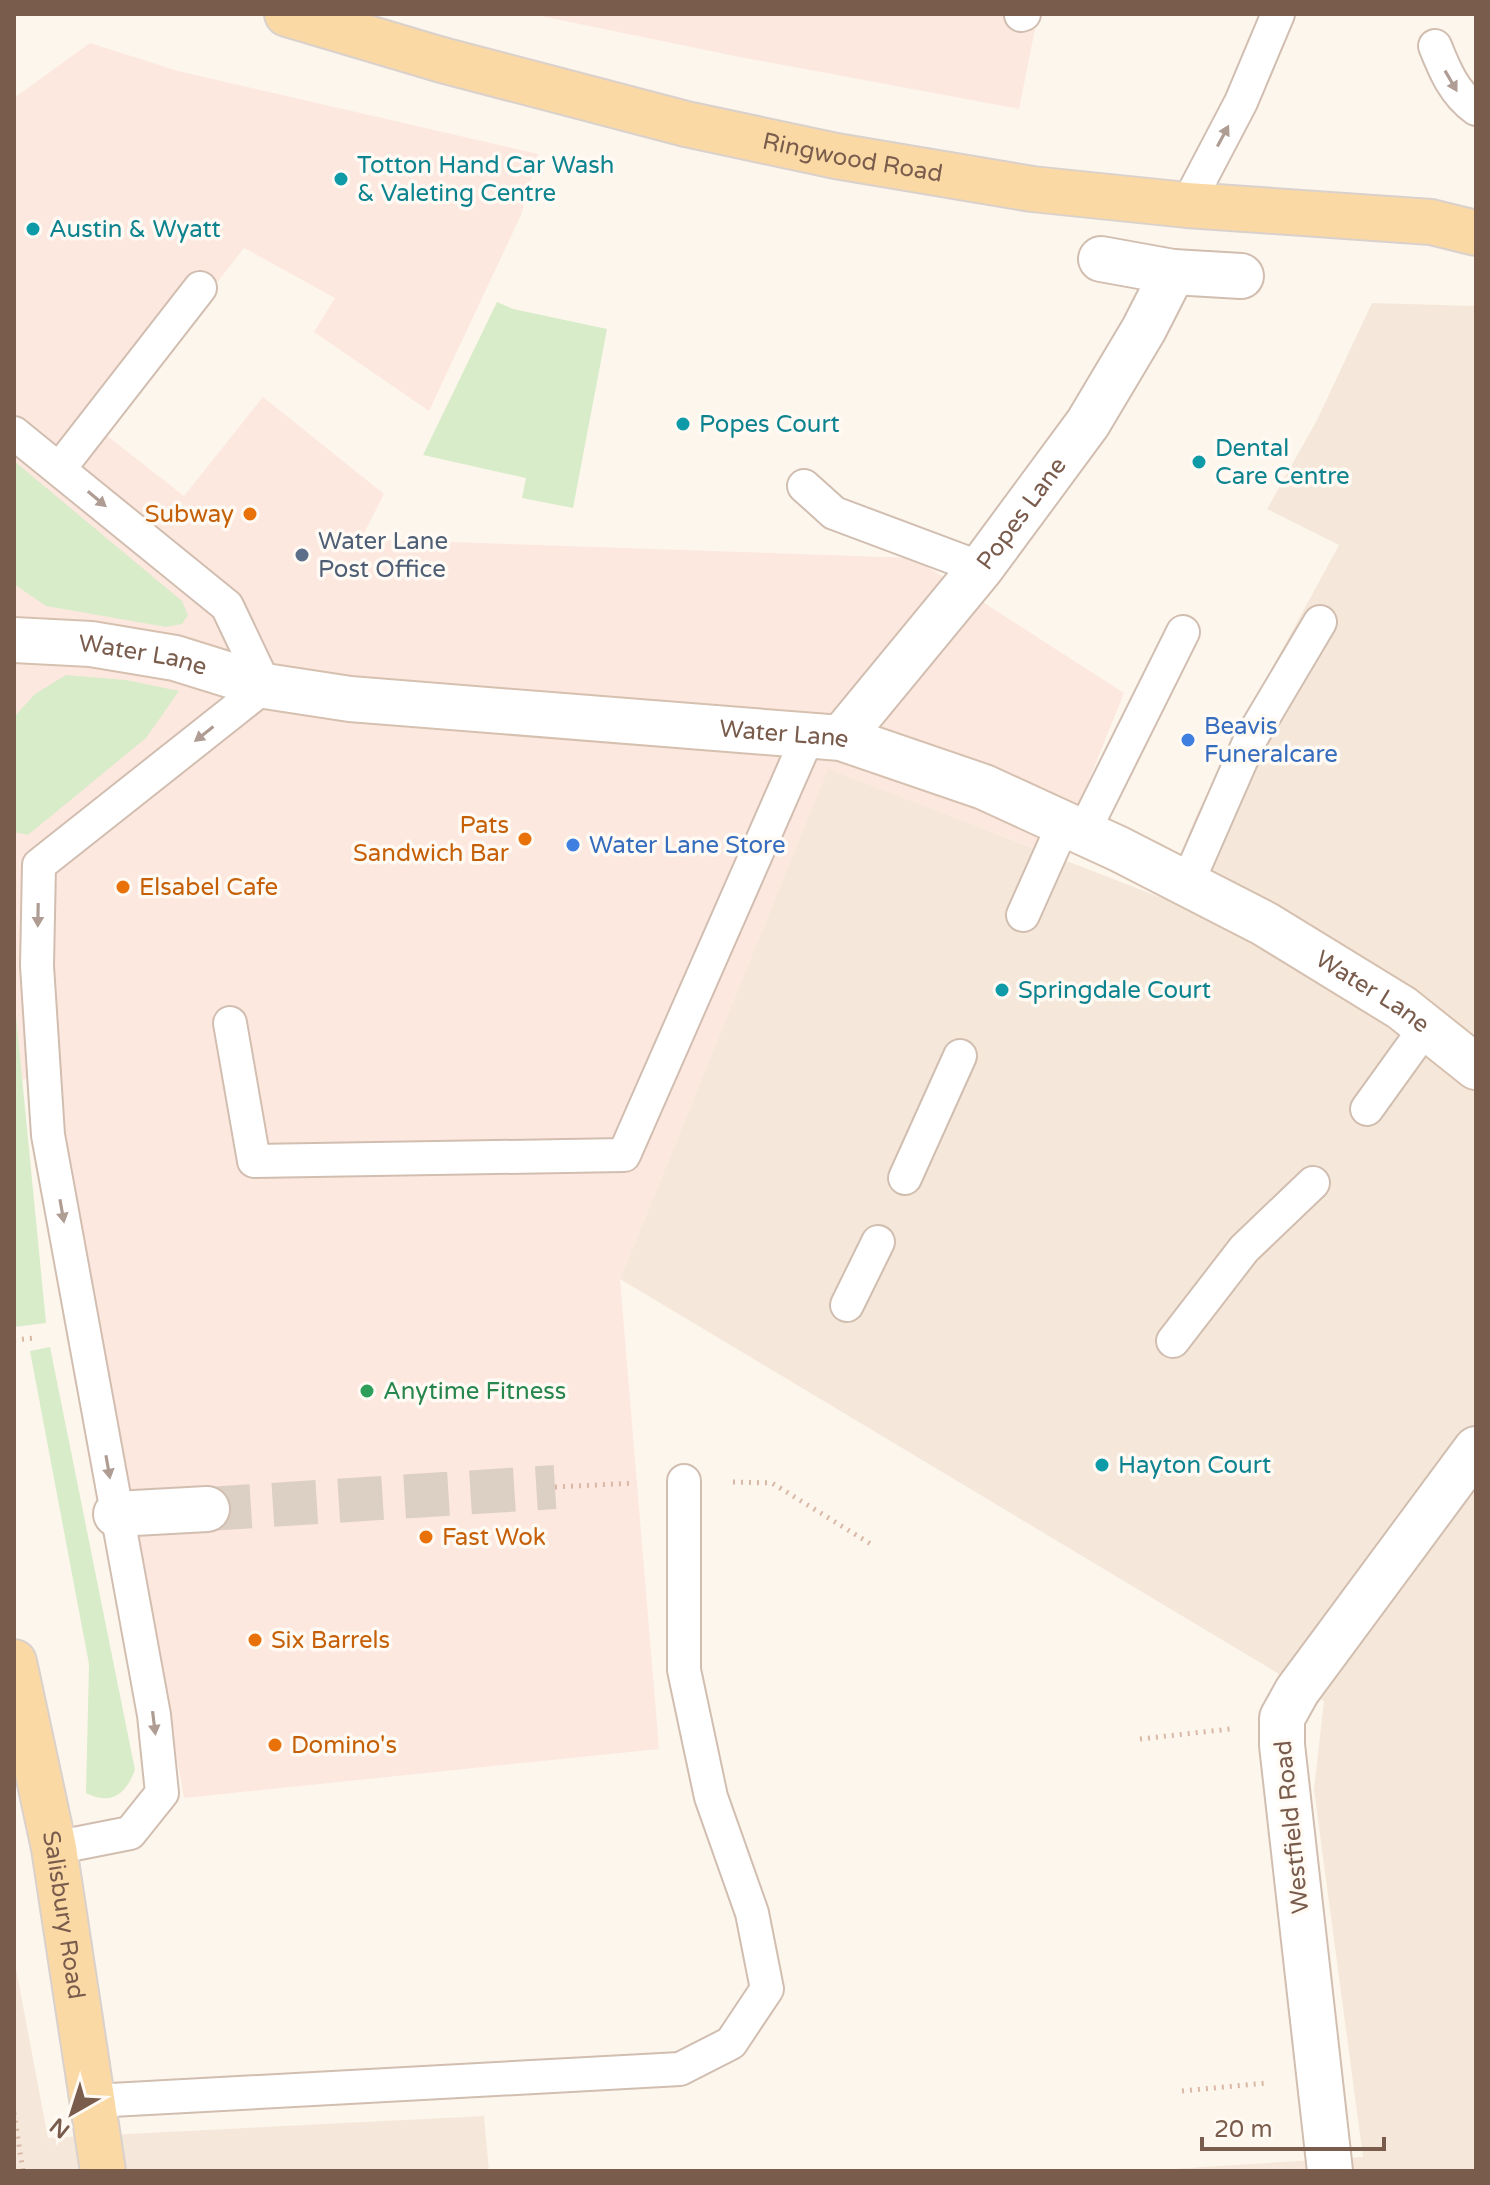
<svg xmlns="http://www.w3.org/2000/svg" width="1490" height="2185" font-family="'Varela Round',sans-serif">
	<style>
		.residential { fill: #f5e8da }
		.commercial { fill: #fde8e0 }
		.green { fill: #d8ecc9 }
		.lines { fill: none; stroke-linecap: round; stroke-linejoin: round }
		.street-tunnel { stroke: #dcd0c4; stroke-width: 44; stroke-dasharray: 44 22; stroke-linecap: butt }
		.lane-casing { stroke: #d1beb0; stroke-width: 36 }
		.street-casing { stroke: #d1beb0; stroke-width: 48 }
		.secondary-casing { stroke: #d6c0b0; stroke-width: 48 }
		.primary-casing { stroke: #dad1cd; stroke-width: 48 }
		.path { stroke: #d9b8a5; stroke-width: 5; stroke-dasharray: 2 6; stroke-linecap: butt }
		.lane { stroke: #fff; stroke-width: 32 }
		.street { stroke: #fff; stroke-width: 44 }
		.secondary { stroke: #fff; stroke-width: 44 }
		.primary { stroke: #fbd9a5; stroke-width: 44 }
		.oneway { fill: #af9d94 }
		.culture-dot { fill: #0f9aa8; stroke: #fffaf3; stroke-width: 3 }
		.food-dot { fill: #e8710a; stroke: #fffaf3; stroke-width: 3 }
		.service-dot { fill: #5c6f8a; stroke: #fffaf3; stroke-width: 3 }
		.shop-dot { fill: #3f7fe0; stroke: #fffaf3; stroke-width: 3 }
		.leisure-dot { fill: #2e9e5b; stroke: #fffaf3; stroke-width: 3 }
		.labels { text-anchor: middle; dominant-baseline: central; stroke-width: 7; stroke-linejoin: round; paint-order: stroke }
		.street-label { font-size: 24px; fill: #7a5c4d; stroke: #fffaf3 }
		.culture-label { font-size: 24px; fill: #0d838f; stroke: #fffaf3; text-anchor: start }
		.food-label { font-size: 24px; fill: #c56008; stroke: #fffaf3; text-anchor: start }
		.service-label { font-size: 24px; fill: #4e5e75; stroke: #fffaf3; text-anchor: start }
		.shop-label { font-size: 24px; fill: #366cbe; stroke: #fffaf3; text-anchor: start }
		.leisure-label { font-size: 24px; fill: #27864d; stroke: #fffaf3; text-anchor: start }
	</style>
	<rect width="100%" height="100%" fill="#fdf6ec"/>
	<!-- residential -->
	<g class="residential">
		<path d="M1372,303L1476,306V2171H1139L1363,2157L1314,1790L1324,1701L620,1279L828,768L1162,898L1197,814L1253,703L1339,545L1267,509L1317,420Z"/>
		<path d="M14,1958L48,2138L484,2116L489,2171H14Z"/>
	</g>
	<!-- commercial -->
	<g class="commercial">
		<path d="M531,14H1038L1019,109L735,56Z"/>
		<path d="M90,43L178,71L538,154L521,215L429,411L314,332L335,298L244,248L101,431L184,496L263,397L384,494L361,539L914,558L1124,693L1058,857L828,769L620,1279L659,1749L184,1798L54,1077L14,1080V98Z"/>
	</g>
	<!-- green -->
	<g class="green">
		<path d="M497,302L513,309L607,329L573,508L522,498L526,478L423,455Z"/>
		<path d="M14,461L182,601L188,615L182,624L166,627L46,606L14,584Z"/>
		<path d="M66,675L126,680L179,691L146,738L28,835L14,832V717L35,694Z"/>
		<path d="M14,995L46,1323L14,1327Z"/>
		<path d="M50,1347L135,1770C126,1794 111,1806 86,1793L89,1664L30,1351Z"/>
	</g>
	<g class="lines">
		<!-- street-tunnel -->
		<path class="street-tunnel" d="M207,1509L555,1487"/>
		<defs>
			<g id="lane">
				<path d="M1021,15L1024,14"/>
				<path d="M1435,46C1445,71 1454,93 1476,109"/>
				<path d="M1187,205L1241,102L1278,14"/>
				<path d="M14,433L227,606L265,686L39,865L37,966L48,1135L154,1715L162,1793L130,1833L54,1848"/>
				<path d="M60,468L200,288"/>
				<path d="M804,486L834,513L981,568"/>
				<path d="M1083,833L1183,632"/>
				<path d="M1187,884L1250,740L1320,622"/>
				<path d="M1023,915L1064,823"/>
				<path d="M230,1023L254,1161L624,1155L809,734"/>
				<path d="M1367,1109L1426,1027"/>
				<path d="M905,1178L960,1056"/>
				<path d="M847,1305L878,1242"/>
				<path d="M1173,1341L1244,1249L1313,1183"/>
				<path d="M93,2101L680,2069L731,2043L767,1989L752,1913L711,1797L684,1670V1481"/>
			</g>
			<g id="street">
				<path d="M1101,259L1173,272L1241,276"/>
				<path id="s1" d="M841,738L981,568L1088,423L1144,329L1173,272"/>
				<path d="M116,1514L207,1509"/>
				<path d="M1330,2171L1282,1745V1718L1297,1691L1476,1449"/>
			</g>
			<g id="secondary">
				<path id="s2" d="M14,640L91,644L175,658L265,686L350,699L841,738L984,787L1119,849L1265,924L1402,1008L1476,1067"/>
			</g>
			<g id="primary">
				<path id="s3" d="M287,14L442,60L686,124L836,156L1032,189L1187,205L1431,222L1476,233"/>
				<path id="s4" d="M14,1662L54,1848L103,2171"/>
			</g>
		</defs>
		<!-- lane casing -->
		<use href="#lane" class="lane-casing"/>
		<!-- street casing -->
		<use href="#street" class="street-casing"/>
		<!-- secondary casing -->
		<use href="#secondary" class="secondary-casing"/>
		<!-- primary casing -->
		<use href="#primary" class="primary-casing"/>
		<!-- path -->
		<g class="path">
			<path d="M14,1340L35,1338"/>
			<path d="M733,1482L772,1483L874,1546"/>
			<path d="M555,1487L635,1483"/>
			<path d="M1140,1739L1230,1729"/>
			<path d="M1182,2091L1266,2083"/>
			<path d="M14,2113L23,2171"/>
		</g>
		<!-- lane -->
		<use href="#lane" class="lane"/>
		<!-- street -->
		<use href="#street" class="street"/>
		<!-- secondary -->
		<use href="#secondary" class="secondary"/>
		<!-- primary -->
		<use href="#primary" class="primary"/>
	</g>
	<!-- one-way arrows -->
	<defs><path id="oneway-solid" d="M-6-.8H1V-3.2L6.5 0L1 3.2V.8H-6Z" transform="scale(2)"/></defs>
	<g class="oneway">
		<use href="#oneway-solid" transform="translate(1451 81) rotate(60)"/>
		<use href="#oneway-solid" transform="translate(1223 136) rotate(-62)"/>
		<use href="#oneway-solid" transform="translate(97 499) rotate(40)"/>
		<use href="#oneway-solid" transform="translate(204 734) rotate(142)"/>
		<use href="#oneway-solid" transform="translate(38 915) rotate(91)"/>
		<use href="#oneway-solid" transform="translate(62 1211) rotate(80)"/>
		<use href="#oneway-solid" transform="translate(108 1467) rotate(80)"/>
		<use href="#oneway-solid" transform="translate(154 1723) rotate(83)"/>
	</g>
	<!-- markers -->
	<g class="culture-dot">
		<circle cx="341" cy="179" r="8"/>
		<circle cx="33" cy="229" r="8"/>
		<circle cx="683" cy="424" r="8"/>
		<circle cx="1199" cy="462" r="8"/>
		<circle cx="1002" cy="990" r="8"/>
		<circle cx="1102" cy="1465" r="8"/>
	</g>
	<g class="food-dot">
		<circle cx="250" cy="514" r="8"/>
		<circle cx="525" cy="839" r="8"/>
		<circle cx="123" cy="887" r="8"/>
		<circle cx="426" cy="1537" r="8"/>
		<circle cx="255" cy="1640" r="8"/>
		<circle cx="275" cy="1745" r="8"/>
	</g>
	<circle class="service-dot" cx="302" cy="555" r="8"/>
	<g class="shop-dot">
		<circle cx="1188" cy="740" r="8"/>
		<circle cx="573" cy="845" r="8"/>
	</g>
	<circle class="leisure-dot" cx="367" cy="1391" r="8"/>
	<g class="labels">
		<!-- street labels -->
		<g class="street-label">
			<text stroke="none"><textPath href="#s3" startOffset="584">Ringwood Road</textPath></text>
			<text stroke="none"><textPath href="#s1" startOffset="288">Popes Lane</textPath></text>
			<text stroke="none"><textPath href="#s2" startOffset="130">Water Lane</textPath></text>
			<text stroke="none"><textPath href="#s2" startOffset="778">Water Lane</textPath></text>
			<text stroke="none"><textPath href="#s2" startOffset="1426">Water Lane</textPath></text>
			<text transform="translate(1292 1827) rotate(-96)">Westfield Road</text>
			<text stroke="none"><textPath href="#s4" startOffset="258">Salisbury Road</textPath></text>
		</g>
		<!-- culture labels -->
		<g class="culture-label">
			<text x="357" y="165">Totton Hand Car Wash<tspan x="357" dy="28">&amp; Valeting Centre</tspan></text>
			<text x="49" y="229">Austin &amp; Wyatt</text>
			<text x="699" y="424">Popes Court</text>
			<text x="1215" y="448">Dental<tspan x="1215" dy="28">Care Centre</tspan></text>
			<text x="1018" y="990">Springdale Court</text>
			<text x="1118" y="1465">Hayton Court</text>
		</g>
		<!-- food labels -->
		<g class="food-label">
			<text x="234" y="514" text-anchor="end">Subway</text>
			<text x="509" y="825" text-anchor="end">Pats<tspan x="509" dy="28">Sandwich Bar</tspan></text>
			<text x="139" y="887">Elsabel Cafe</text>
			<text x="442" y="1537">Fast Wok</text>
			<text x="271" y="1640">Six Barrels</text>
			<text x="291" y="1745">Domino's</text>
		</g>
		<!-- service labels -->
		<g class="service-label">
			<text x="318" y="541">Water Lane<tspan x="318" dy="28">Post Office</tspan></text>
		</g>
		<!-- shop labels -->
		<g class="shop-label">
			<text x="1204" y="726">Beavis<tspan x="1204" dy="28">Funeralcare</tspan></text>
			<text x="589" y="845">Water Lane Store</text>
		</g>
		<!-- leisure labels -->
		<g class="leisure-label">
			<text x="383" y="1391">Anytime Fitness</text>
		</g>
	</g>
	<!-- border -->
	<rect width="1490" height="2185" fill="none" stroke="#7a5c4d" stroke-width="32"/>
	<!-- north arrow -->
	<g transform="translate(72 2113) rotate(219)" stroke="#fffaf3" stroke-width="6" paint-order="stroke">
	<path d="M0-6L14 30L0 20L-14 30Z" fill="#7a5c4d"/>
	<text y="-12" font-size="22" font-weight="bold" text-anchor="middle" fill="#7a5c4d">N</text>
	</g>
	<!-- scale -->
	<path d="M1202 2137v12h182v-12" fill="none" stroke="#7a5c4d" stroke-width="4"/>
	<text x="1214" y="2137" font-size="24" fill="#7a5c4d" stroke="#fffaf3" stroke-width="6" paint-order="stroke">20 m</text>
</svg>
